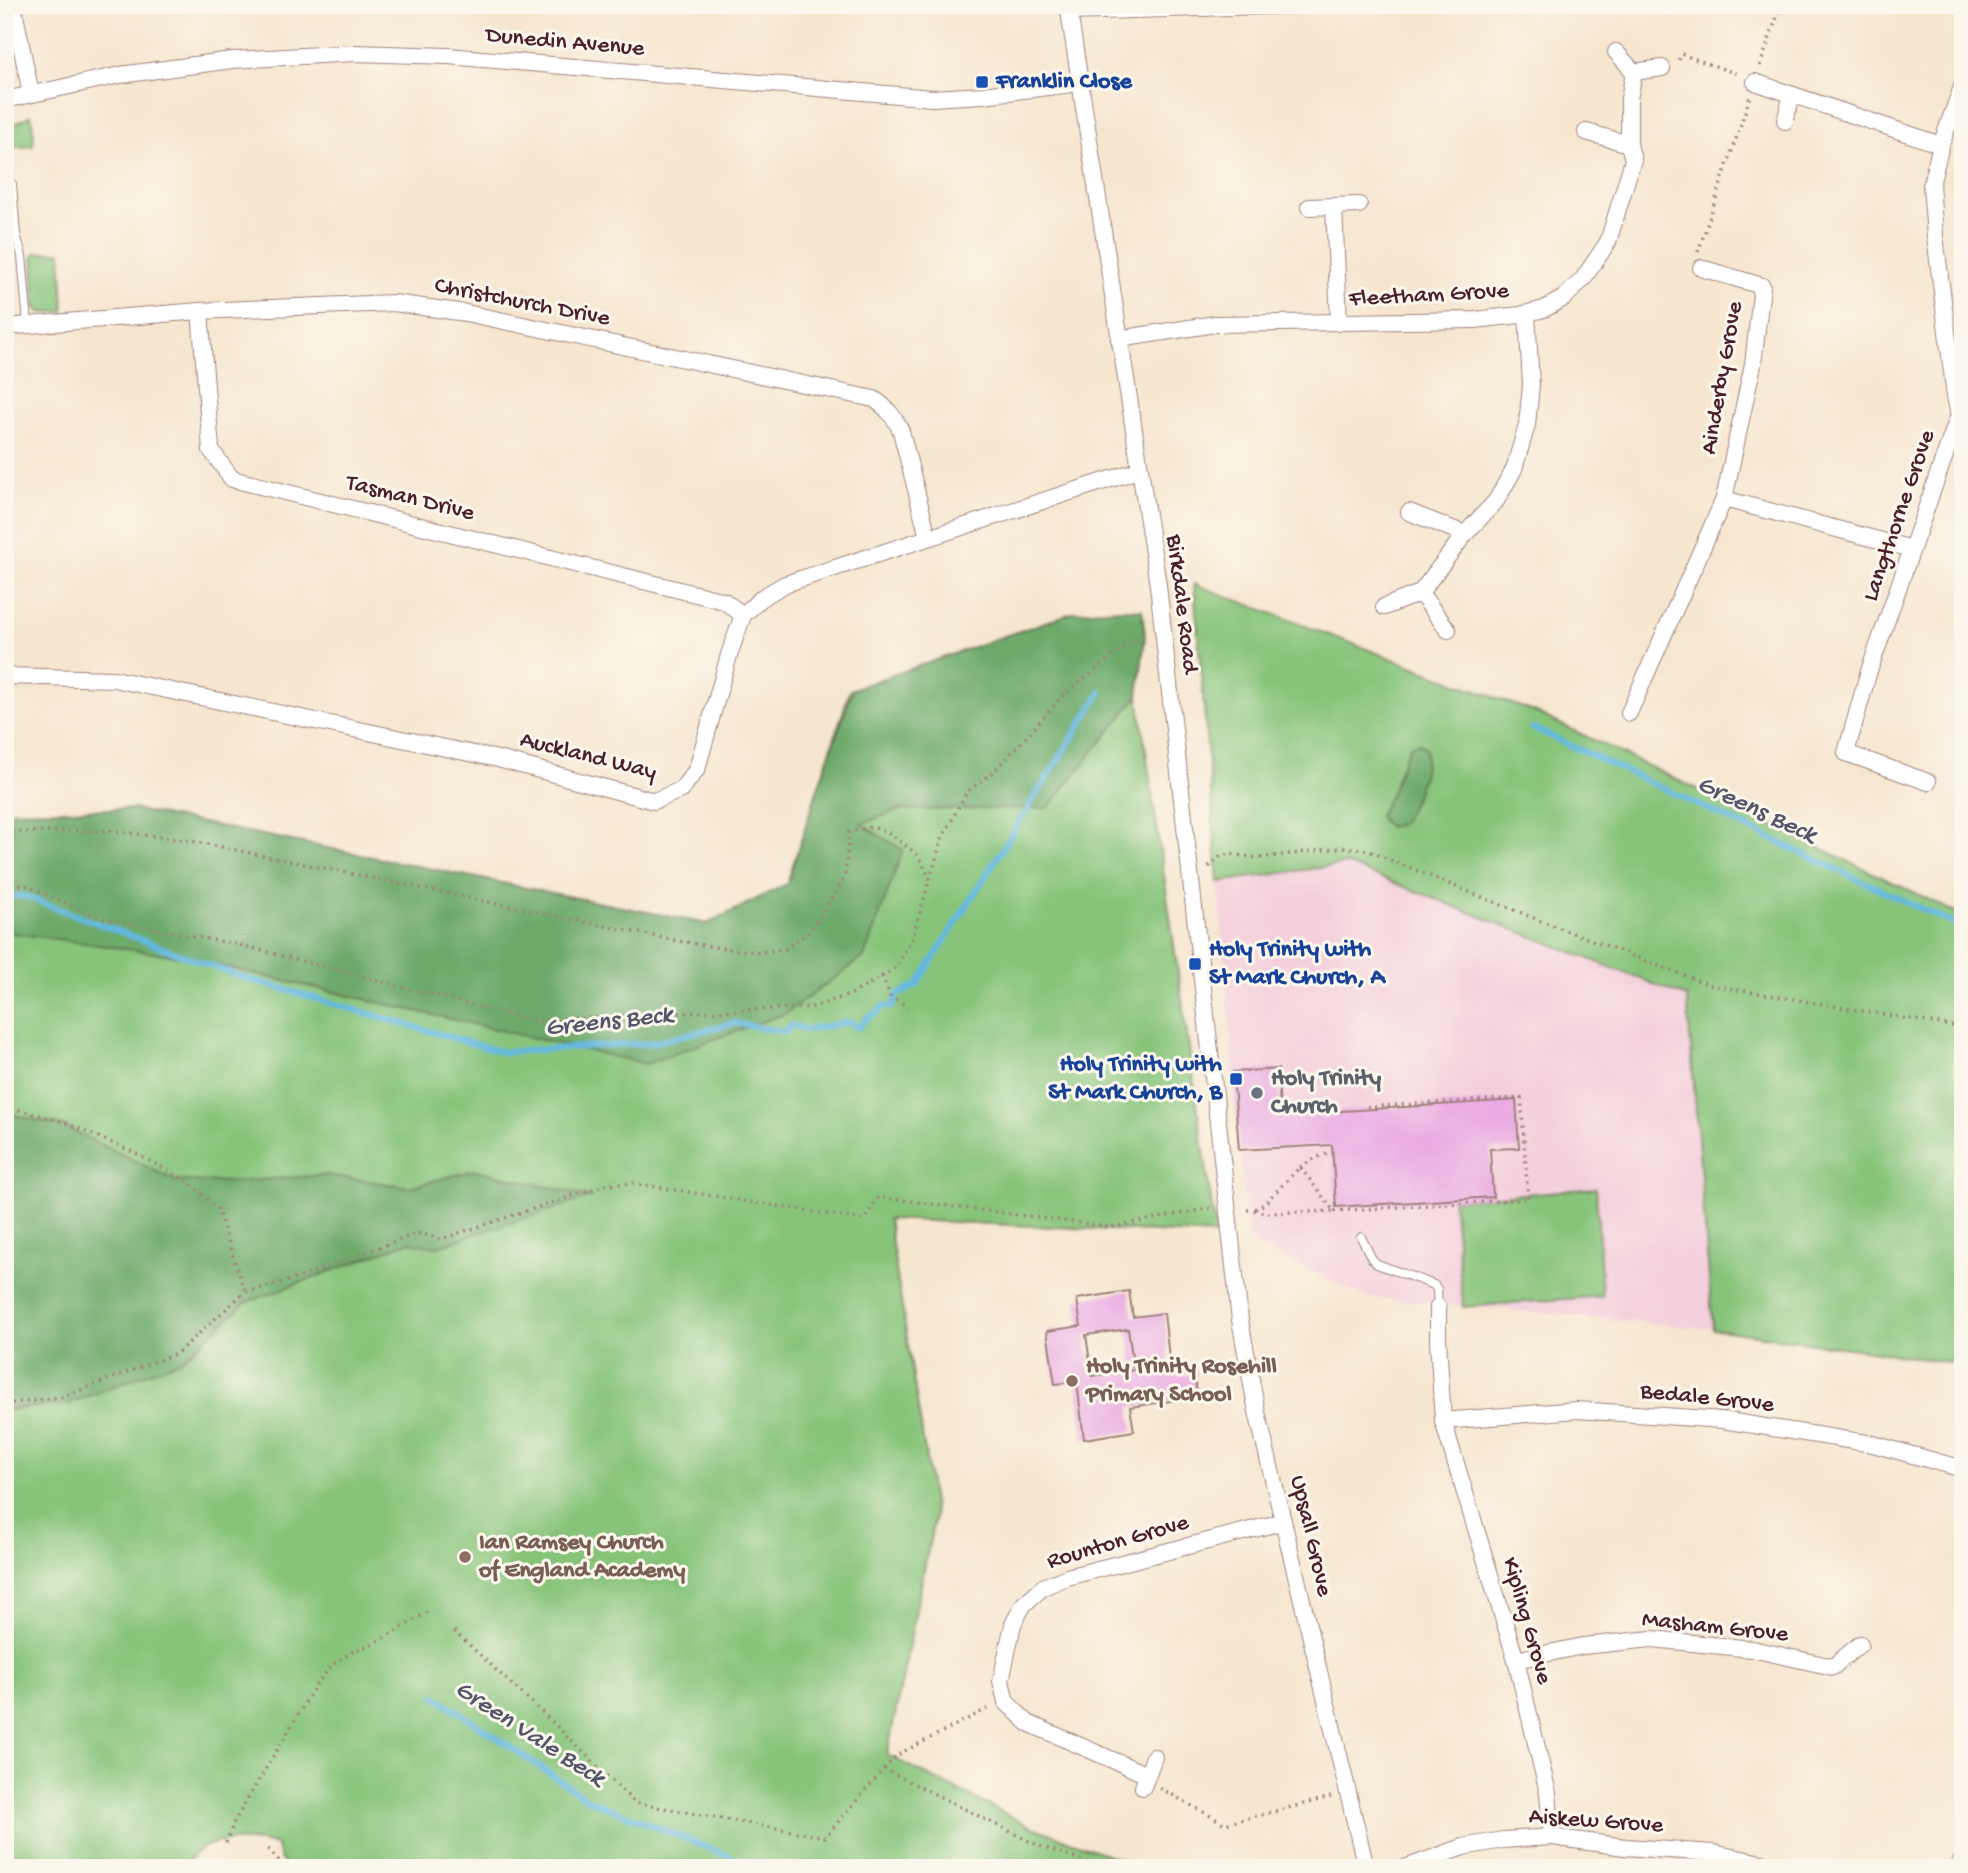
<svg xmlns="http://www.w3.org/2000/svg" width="1968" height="1873" font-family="'Gochi Hand',sans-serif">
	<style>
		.built { fill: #f4cfdc }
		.green { fill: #87c47a; stroke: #687252; stroke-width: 2 }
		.forest { fill: #6daa6a; stroke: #5c644a; stroke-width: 2 }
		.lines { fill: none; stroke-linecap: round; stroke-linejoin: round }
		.stream { stroke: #64b8e0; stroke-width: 6 }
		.building { fill: #eaa8e2; fill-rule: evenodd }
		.lane-casing { stroke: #a0827d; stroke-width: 10 }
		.street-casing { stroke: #a0827d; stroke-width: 18 }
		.path { stroke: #a0827d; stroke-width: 3.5; stroke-dasharray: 2 5; stroke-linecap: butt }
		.lane { stroke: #fff; stroke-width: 8 }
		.street { stroke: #fff; stroke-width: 16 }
		.transit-dot { fill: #1a4fb4; stroke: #fbf7ec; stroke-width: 2.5 }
		.worship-dot { fill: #6b7280; stroke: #fbf7ec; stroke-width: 2.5 }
		.education-dot { fill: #8d6e63; stroke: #fbf7ec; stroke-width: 2.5 }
		.labels { text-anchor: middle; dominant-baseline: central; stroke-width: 6; stroke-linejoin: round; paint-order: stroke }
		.street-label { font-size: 24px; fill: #4a1f2b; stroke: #fbf7ec }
		.transit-label { font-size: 24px; font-weight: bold; fill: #164399; stroke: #fbf7ec; text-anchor: start }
		.worship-label { font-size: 24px; font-weight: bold; fill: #5b616d; stroke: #fbf7ec; text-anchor: start }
		.education-label { font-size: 24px; font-weight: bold; fill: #785e54; stroke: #fbf7ec; text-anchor: start }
		.water-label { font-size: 26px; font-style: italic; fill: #53556a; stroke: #fbf7ec }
	</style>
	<rect width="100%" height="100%" fill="#fbf7ec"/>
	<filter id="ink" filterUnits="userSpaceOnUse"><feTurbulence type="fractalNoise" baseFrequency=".0143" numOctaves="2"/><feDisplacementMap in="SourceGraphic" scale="14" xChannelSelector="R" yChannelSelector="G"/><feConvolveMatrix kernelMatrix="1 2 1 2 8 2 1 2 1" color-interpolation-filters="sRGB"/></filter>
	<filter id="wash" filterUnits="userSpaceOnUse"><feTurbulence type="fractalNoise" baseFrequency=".00686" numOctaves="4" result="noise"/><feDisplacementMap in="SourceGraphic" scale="28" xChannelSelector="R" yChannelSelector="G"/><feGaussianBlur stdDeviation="1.57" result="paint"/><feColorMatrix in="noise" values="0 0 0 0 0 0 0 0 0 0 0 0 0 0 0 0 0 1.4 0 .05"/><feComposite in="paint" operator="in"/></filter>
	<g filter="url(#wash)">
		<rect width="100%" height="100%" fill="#f6e6cf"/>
		<!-- built -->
		<path class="built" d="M1346,864L1687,997L1713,1329L1366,1297L1254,1244L1247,1234L1218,882Z"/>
		<!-- green -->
		<g class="green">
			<path d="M31,115L34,134L33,146L5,148V129Z"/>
			<path d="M61,252L64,311L41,313L35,307L33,256L36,253Z"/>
			<path d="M1194,584L1539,714L1963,916V1364L1713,1329L1687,997L1346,864L1218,882Z"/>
			<path d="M1046,622L1134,669L1216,1235L888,1219L935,1515L887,1755L1032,1827L1144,1868H290L281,1860L276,1845C255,1840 216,1837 198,1851C192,1855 188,1862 183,1868H5V1411L43,1406L5,1409V811L132,809L707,924L787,884L850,690Z"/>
			<path d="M1596,1188L1602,1296L1463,1307L1453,1200Z"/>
		</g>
		<!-- forest -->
		<g class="forest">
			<path d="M1122,609L1142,610L1145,636L1138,696L1048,808L899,810L861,824L903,850L864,957L786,1013L646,1064L177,956L5,932V811L132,809L707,924L787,884L820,782L853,689L1074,612Z"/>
			<path d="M1419,743L1426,748C1428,770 1414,805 1401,824L1389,827L1383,822L1379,816L1390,795L1407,752L1410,746Z"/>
			<path d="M5,1113L63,1126L176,1181L231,1182L327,1175L410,1187L475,1170L591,1197L435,1247L409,1242L245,1303L182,1360L68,1404L5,1409Z"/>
		</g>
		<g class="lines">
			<!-- stream -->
			<g class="stream">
				<path d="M1533,728L1963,928"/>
				<path d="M5,897L24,896L241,977L502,1052L651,1043L735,1023L785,1032L790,1026H797L805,1030L850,1022L858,1028L869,1016L877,1013L883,1006L892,1007L897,995L917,985L1101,692"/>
				<path d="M435,1696L589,1800L758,1868"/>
			</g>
		</g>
		<g id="blocks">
			<!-- building -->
			<g class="building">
				<path d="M1278,1069L1280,1115L1516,1100L1519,1148L1490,1149L1493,1197L1336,1207L1332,1145L1239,1150L1233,1072Z"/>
				<path d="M1129,1291L1133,1317L1164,1313L1171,1376L1195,1374L1197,1397L1130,1407L1134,1431L1084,1439L1077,1382L1055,1384L1047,1331L1081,1326L1077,1299ZM1128,1329L1134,1370L1092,1376L1086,1335Z"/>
			</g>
		</g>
	</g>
	<g filter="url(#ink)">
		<use href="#blocks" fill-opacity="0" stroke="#a0827d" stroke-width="2"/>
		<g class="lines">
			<defs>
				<g id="lane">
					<path d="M12,184L16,234L22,256L28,325"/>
					<path d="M1361,1237L1372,1259L1377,1264L1434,1285L1437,1289L1438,1307"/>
				</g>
				<g id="street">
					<path d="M13,5L31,94"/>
					<path d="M1068,5L1158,585L1240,1320L1257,1412L1366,1868"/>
					<path d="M1069,12L1298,5"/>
					<path d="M1616,52L1634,72"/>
					<path d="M1755,82L1941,145"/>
					<path d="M5,100L120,75L232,60L355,53L448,56L932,98L983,95L1080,83"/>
					<path d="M1785,121L1792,95"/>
					<path d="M1586,132L1629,144"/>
					<path d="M1334,206L1339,323"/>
					<path d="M1309,207L1359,205"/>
					<path d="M1701,268L1762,286L1753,364L1724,499"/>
					<path d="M200,311L211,450L232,479L724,601L743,615"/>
					<path d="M5,327L200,311L394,303L466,313L874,399C887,408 894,416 901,431L928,537"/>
					<path d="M1119,339L1215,324L1475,320L1520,315L1544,309L1564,298L1583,279L1608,242L1633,160L1629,144V99L1634,72L1662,68"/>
					<path d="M1465,534L1496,501L1514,469L1527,425L1531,385L1527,314"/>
					<path d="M1420,593L1448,630"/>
					<path d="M1384,607L1420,593L1465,534L1409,512"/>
					<path d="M5,676L114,679L498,759L654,801L681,790L697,769L729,655L743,615L763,597L785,584L1139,470"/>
					<path d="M1629,713L1724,499L1912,549"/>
					<path d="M1928,782L1846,753L1868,674L1959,415L1955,396L1935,236L1931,185L1941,145L1963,84"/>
					<path d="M1438,1307V1340L1443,1421L1516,1660L1548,1793L1552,1837"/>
					<path d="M1443,1421L1577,1410L1722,1420L1873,1444L1963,1469"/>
					<path d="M1516,1660L1583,1646L1652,1639L1752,1649L1833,1667L1860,1644"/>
					<path d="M1147,1775L1028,1723L1006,1702L1001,1681L1013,1624L1024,1604L1043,1587L1067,1577L1282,1522"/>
					<path d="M1143,1787L1154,1757"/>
					<path d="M1405,1868L1463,1847L1503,1840L1552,1837L1625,1847L1713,1853L1786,1868"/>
					<path d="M1958,1868L1963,1859"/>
				</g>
			</defs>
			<!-- lane casing -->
			<use href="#lane" class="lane-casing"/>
			<!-- street casing -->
			<use href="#street" class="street-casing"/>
			<!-- path -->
			<g class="path">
				<path d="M1679,60L1681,54L1740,75"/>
				<path d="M1760,66L1781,5"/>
				<path d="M1698,252L1750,97"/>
				<path d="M5,832L114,831L192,841L678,941L721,948L759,952L785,949L809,932L845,878L849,832L872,827L888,832L918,855L929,877"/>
				<path d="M1209,867L1219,857L1228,854L1258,858L1346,847L1366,850L1541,921L1710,985L1963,1028"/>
				<path d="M5,886L26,885L96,917L244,946L534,1021L614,1016L813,1007L854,993L896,968L912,938L942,839L966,793L993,772L1031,732L1061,697L1132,641L1145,636"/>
				<path d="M882,976L890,996L908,1007"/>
				<path d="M5,1106L64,1122L133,1152L190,1183L217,1208L245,1292"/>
				<path d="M1300,1167L1324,1154L1332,1152"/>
				<path d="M1247,1210H1254L1265,1213L1334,1211L1300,1167L1264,1204L1254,1210"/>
				<path d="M1334,1211L1528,1199L1521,1098L1364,1107"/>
				<path d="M5,1404L62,1397L177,1353L245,1292L295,1279L418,1233L441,1239L605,1185L632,1183L864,1220L879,1197L1112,1227L1210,1208"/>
				<path d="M454,1631L543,1713L635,1803L825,1837L884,1769L1037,1845L1105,1868"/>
				<path d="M884,1769L897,1755L991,1707"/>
				<path d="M1160,1788L1225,1824L1331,1797"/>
				<path d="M226,1843L234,1822L315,1686L332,1665L352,1652L382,1639L428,1612"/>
				<path d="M268,1849L286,1868"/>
			</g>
			<!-- lane -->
			<use href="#lane" class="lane"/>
			<!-- street -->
			<use href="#street" class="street"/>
		</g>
	</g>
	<!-- markers -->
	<g class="transit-dot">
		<rect x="975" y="75" width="14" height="14" rx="3.5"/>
		<rect x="1188" y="957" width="14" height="14" rx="3.5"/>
		<rect x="1229" y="1072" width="14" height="14" rx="3.5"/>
	</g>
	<circle class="worship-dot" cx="1257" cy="1093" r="7"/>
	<g class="education-dot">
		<circle cx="1072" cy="1381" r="7"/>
		<circle cx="465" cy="1557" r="7"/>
	</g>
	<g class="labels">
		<!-- street labels -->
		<g class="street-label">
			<text transform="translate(565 43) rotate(5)">Dunedin Avenue</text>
			<text transform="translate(1429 296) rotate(-3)">Fleetham Grove</text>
			<text transform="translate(522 303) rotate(11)">Christchurch Drive</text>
			<text transform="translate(1723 378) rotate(-80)">Ainderby Grove</text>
			<text transform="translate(410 499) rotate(14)">Tasman Drive</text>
			<text transform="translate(1900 516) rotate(-71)">Langthorne Grove</text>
			<text transform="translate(1181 604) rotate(83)">Birkdale Road</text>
			<text transform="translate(588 757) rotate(14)">Auckland Way</text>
			<text transform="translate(1707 1399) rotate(6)">Bedale Grove</text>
			<text transform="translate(1310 1536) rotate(77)">Upsall Grove</text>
			<text transform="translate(1118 1543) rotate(-16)">Rounton Grove</text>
			<text transform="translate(1526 1621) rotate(74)">Kipling Grove</text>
			<text transform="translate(1715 1628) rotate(6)">Masham Grove</text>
			<text transform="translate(1596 1822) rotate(4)">Aiskew Grove</text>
		</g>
		<!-- transit labels -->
		<g class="transit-label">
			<text x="996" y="82">Franklin Close</text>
			<text x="1209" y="950">Holy Trinity with<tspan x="1209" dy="28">St Mark Church, A</tspan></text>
			<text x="1222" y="1065" text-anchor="end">Holy Trinity with<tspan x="1222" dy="28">St Mark Church, B</tspan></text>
		</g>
		<!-- worship labels -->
		<g class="worship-label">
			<text x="1271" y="1079">Holy Trinity<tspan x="1271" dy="28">Church</tspan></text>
		</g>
		<!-- education labels -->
		<g class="education-label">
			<text x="1086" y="1367">Holy Trinity Rosehill<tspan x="1086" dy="28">Primary School</tspan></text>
			<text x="479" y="1543">Ian Ramsey Church<tspan x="479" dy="28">of England Academy</tspan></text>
		</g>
		<!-- water labels -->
		<g class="water-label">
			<text transform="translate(1756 811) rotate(25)">Greens Beck</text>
			<text transform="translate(609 1023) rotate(-6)">Greens Beck</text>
			<text transform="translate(529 1735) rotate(33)">Green Vale Beck</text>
		</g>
	</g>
	<!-- margin -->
	<rect width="1968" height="1873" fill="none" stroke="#fbf7ec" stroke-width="28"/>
</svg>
